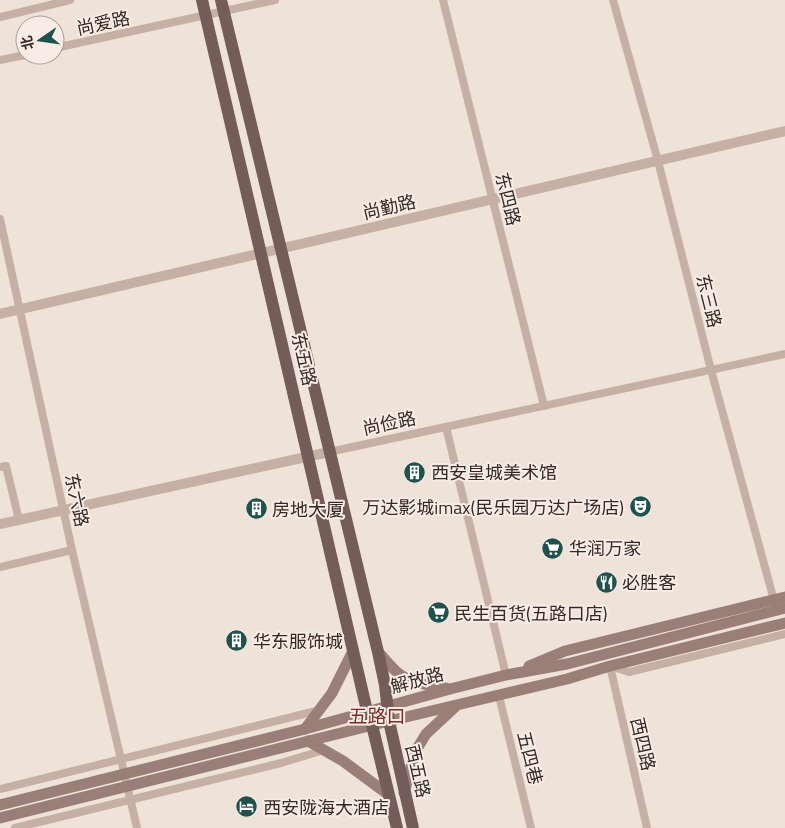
<svg xmlns="http://www.w3.org/2000/svg" width="785" height="828" font-family="'Titillium Web','Noto Sans SC',sans-serif">
	<style>
		.lines { fill: none; stroke-linecap: round; stroke-linejoin: round }
		.minor { stroke: #c6b0a6; stroke-width: 8 }
		.tertiary { stroke: #c6b0a6; stroke-width: 10 }
		.secondary { stroke: #9a7f78; stroke-width: 11 }
		.primary { stroke: #745d59; stroke-width: 12 }
		.labels { text-anchor: middle; dominant-baseline: central; stroke-width: 4; stroke-linejoin: round; paint-order: stroke }
		.street-label { font-size: 18px; fill: #332927; stroke: #f8ece5 }
		.poi-label { font-size: 18px; fill: #332927; stroke: #f8ece5; text-anchor: start }
		.neighbourhood-label { font-size: 19px; fill: #7d2c25; stroke: #f8ece5 }
	</style>
	<rect width="100%" height="100%" fill="#efe2d9"/>
	<g class="lines">
		<!-- minor -->
		<g class="minor">
			<path d="M443,0L544,406"/>
			<path d="M613,0L658,161L711,370L775,604"/>
			<path d="M0,17L70,0"/>
			<path d="M55,48L275,0"/>
			<path d="M0,60L25,55"/>
			<path d="M0,219L72,550L137,828"/>
			<path d="M446,427L506,675"/>
			<path d="M329,452L785,354"/>
			<path d="M0,467L6,466L19,520"/>
			<path d="M0,567L72,550"/>
			<path d="M499,696L531,828"/>
			<path d="M0,789L320,710"/>
			<path d="M15,828L281,763L324,750"/>
			<path d="M647,828L610,666L629,672L785,634"/>
		</g>
		<!-- tertiary -->
		<g class="tertiary">
			<path d="M0,314L785,131"/>
			<path d="M0,524L329,452"/>
		</g>
		<!-- secondary -->
		<g class="secondary">
			<path d="M378,652C385,659 391,667 398,673C412,684 432,685 449,689"/>
			<path d="M529,666L565,651L785,597"/>
			<path d="M305,729L332,693L353,651"/>
			<path d="M308,741L343,761L389,795"/>
			<path d="M404,793L415,752L426,734L455,707"/>
			<path d="M0,805L305,729L450,689L506,675L567,664L785,608"/>
			<path d="M0,818L389,721L567,679L610,666L785,623"/>
		</g>
		<!-- primary -->
		<g class="primary">
			<path d="M202,0L367,711L372,725L397,828"/>
			<path d="M221,0L378,652L385,685L389,721L413,828"/>
		</g>
	</g>
	<!-- icons -->
	<defs>
		<symbol id="building-disc" viewBox="-11 -11 22 22"><circle r="9.5" fill="#1f524d" stroke="#f8ece5"/><path d="M-4-6H4V6H1V3H-1V6H-4ZM-2.5-4.3h1.7v1.8h-1.7ZM.8-4.3h1.7v1.8H.8ZM-2.5-1h1.7V.8h-1.7ZM.8-1h1.7V.8H.8Z" fill="#fff"/></symbol>
		<symbol id="theatre-disc" viewBox="-11 -11 22 22"><circle r="9.5" fill="#1f524d" stroke="#f8ece5"/><path d="M-5-5.5Q0-4 5-5.5V0Q5 5 0 6Q-5 5-5 0ZM-3.3-2.5H-1v1.5H-3.3ZM1-2.5H3.3v1.5H1ZM-2.8 1Q0 5.5 2.8 1Z" fill="#fff"/></symbol>
		<symbol id="supermarket-disc" viewBox="-11 -11 22 22"><circle r="9.5" fill="#1f524d" stroke="#f8ece5"/><path d="M-6-5.5h2.5l.6 2H6L4.5 2H-2.5L-4.4-4H-6ZM-1.5 3.2a1.3 1.3 0 1 0 .1 0ZM3 3.2a1.3 1.3 0 1 0 .1 0Z" fill="#fff"/></symbol>
		<symbol id="restaurant-disc" viewBox="-11 -11 22 22"><circle r="9.5" fill="#1f524d" stroke="#f8ece5"/><path d="M-5-6h1v4h1v-4h1v4h1v-4h1v5L-1.5 .5V6h-2V.5L-5-1ZM5-6V6H3V1.5H1.5Q1.5-4 5-6Z" fill="#fff"/></symbol>
		<symbol id="hotel-disc" viewBox="-11 -11 22 22"><circle r="9.5" fill="#1f524d" stroke="#f8ece5"/><path d="M-6-4.5h1.5V1H6V5H4.5V3h-9V5H-6ZM-4 0a1.8 1.8 0 1 1 3.6 0ZM.5 0V-2.5h3Q6-2.5 6 0Z" fill="#fff"/></symbol>
	</defs>
	<g fill-rule="evenodd">
		<use href="#building-disc" x="402" y="460" width="25" height="25"/>
		<use href="#theatre-disc" x="628" y="494" width="25" height="25"/>
		<use href="#building-disc" x="244" y="496" width="25" height="25"/>
		<use href="#supermarket-disc" x="540" y="536" width="25" height="25"/>
		<use href="#restaurant-disc" x="594" y="570" width="25" height="25"/>
		<use href="#supermarket-disc" x="426" y="600" width="25" height="25"/>
		<use href="#building-disc" x="224" y="628" width="25" height="25"/>
		<use href="#hotel-disc" x="234" y="794" width="25" height="25"/>
	</g>
	<g class="labels">
		<!-- street labels -->
		<g class="street-label">
			<text transform="translate(103 23) rotate(-12)">尚爱路</text>
			<text transform="translate(508 199) rotate(76)">东四路</text>
			<text transform="translate(389 207) rotate(-13)">尚勤路</text>
			<text transform="translate(709 301) rotate(76)">东三路</text>
			<text transform="translate(304 359) rotate(77)">东五路</text>
			<text transform="translate(389 423) rotate(-12)">尚俭路</text>
			<text transform="translate(77 500) rotate(78)">东六路</text>
			<text transform="translate(417 680) rotate(-15)">解放路</text>
			<text transform="translate(643 744) rotate(77)">西四路</text>
			<text transform="translate(530 758) rotate(76)">五四巷</text>
			<text transform="translate(418 771) rotate(77)">西五路</text>
		</g>
		<!-- poi labels -->
		<g class="poi-label">
			<text x="431" y="472">西安皇城美术馆</text>
			<text x="624" y="507" text-anchor="end">万达影城imax(民乐园万达广场店)</text>
			<text x="272" y="509">房地大厦</text>
			<text x="569" y="548">华润万家</text>
			<text x="622" y="582">必胜客</text>
			<text x="454" y="613">民生百货(五路口店)</text>
			<text x="253" y="641">华东服饰城</text>
			<text x="263" y="807">西安陇海大酒店</text>
		</g>
		<!-- neighbourhood labels -->
		<g class="neighbourhood-label">
			<text x="377" y="715">五路口</text>
		</g>
	</g>
	<!-- north arrow -->
	<g transform="translate(40 40) rotate(257)"><circle r="24" fill="#f8ece5" stroke="#a99e99"/>
	<path d="M0-4L9 19L0 12L-9 19Z" fill="#1f524d"/>
	<text y="-8" font-size="14" font-weight="bold" text-anchor="middle" fill="#332927">北</text>
	</g>
</svg>
